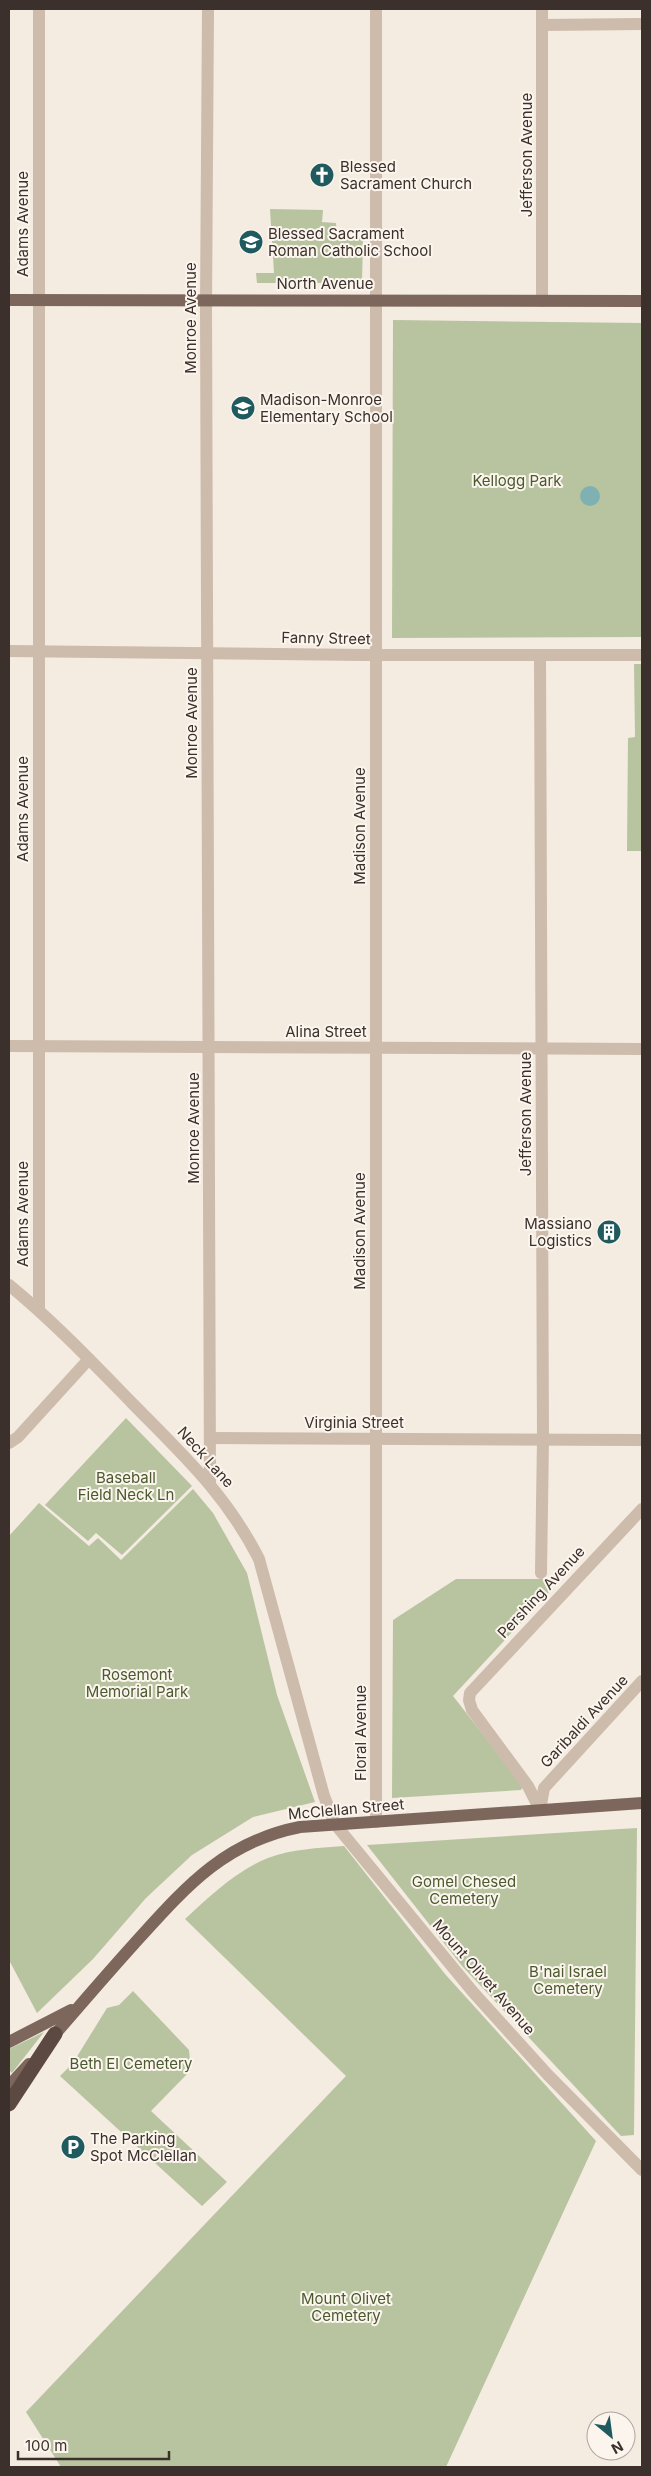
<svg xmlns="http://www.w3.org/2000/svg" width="651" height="2476" font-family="Inter,sans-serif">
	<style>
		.green { fill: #b8c4a0 }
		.water { fill: #7fb0b2 }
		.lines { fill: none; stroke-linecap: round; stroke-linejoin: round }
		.minor { stroke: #cdbbac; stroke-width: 12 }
		.major { stroke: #7d675c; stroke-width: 12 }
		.highway { stroke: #5c4a42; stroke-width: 15 }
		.labels { text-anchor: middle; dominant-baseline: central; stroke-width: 4; stroke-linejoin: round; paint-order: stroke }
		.street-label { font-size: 15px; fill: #3b302b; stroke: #fbf5ee }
		.poi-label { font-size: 15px; fill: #3b302b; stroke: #fbf5ee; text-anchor: start }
		.park-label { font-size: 15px; fill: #4a5a2e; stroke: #fbf5ee }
	</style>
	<rect width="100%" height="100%" fill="#f4ebe1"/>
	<!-- green -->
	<g class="green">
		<path d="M270,209L323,210L322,222L336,223L337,236L363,237L362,283H257L256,273H274Z"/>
		<path d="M393,320L642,323V637L392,638Z"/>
		<path d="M634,664H642V851H627L628,738L635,737Z"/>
		<path d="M126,1418L192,1486L122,1555L96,1533L88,1541L45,1505Z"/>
		<path d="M193,1489L213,1513L247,1573L277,1695L315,1802L253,1817L192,1855L146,1898L93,1959L37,2013L9,1960V1536L39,1503L89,1546L98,1538L121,1560Z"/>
		<path d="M456,1579H543L552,1589L453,1696L523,1786L521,1790L392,1798L393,1620Z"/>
		<path d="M637,1828L634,2135L621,2136L462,1966L367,1845Z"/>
		<path d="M344,1846L445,1974L596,2141L446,2467H61L26,2412L346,2076L185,1919C210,1896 236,1871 268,1858C292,1849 318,1848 344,1846Z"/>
		<path d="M133,1991L189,2050L191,2070L151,2111L227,2182L202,2206L60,2076L73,2063L107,2008L119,2005Z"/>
		<path d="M44,2032L12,2073L9,2070V2049Z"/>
	</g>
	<!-- water -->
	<circle class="water" cx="590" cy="496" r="10"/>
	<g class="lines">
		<!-- minor -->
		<g class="minor">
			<path d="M208,9L206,307L210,1484"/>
			<path d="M542,25L642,24"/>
			<path d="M542,301V9"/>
			<path d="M9,651L364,655H642"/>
			<path d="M540,655L543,1439L541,1573"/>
			<path d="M9,1046L642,1049"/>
			<path d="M9,1285C53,1321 92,1362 132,1403C182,1454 226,1494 259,1559L324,1796L335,1824L473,1992L548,2075L642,2170"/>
			<path d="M39,1310V9"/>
			<path d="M210,1438L642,1440"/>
			<path d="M9,1443L18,1437L89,1359"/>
			<path d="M540,1810L528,1786L472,1710L469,1700L470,1693L642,1509"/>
			<path d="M540,1810L544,1788L642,1681"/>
			<path d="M376,1822V9"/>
		</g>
		<!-- major -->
		<g class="major">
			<path d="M9,300L642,301"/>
			<path d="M49,2041C77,2009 105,1976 134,1944C184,1889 223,1842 300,1827L642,1803"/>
			<path d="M9,2042L71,2010"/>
			<path d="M9,2086L29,2064"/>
		</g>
		<!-- highway -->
		<path class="highway" d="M9,2104L55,2034"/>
	</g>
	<!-- icons -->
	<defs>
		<symbol id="church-disc" viewBox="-11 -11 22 22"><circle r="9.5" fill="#1f5a5e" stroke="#fbf5ee"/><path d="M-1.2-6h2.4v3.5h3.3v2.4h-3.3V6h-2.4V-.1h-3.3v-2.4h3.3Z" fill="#fff"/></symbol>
		<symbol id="school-disc" viewBox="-11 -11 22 22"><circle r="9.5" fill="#1f5a5e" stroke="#fbf5ee"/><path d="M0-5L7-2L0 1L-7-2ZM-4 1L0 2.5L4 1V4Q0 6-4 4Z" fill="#fff"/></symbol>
		<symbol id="building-disc" viewBox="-11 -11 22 22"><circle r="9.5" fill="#1f5a5e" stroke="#fbf5ee"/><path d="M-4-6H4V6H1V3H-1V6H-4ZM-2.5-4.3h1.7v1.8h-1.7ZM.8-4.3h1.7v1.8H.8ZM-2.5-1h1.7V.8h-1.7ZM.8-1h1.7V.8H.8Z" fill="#fff"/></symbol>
		<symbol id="parking-disc" viewBox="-11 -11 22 22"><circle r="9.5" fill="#1f5a5e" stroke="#fbf5ee"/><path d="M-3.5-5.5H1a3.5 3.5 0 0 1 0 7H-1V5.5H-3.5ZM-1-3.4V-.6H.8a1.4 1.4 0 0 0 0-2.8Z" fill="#fff"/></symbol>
	</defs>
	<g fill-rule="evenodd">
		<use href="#church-disc" x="308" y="161" width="28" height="28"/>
		<use href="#school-disc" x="237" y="228" width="28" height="28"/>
		<use href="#school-disc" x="229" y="394" width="28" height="28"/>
		<use href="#building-disc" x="595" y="1218" width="28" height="28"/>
		<use href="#parking-disc" x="59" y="2133" width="28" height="28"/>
	</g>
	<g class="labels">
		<!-- street labels -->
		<g class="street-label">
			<text transform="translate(526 155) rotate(-90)">Jefferson Avenue</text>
			<text transform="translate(22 224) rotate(-90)">Adams Avenue</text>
			<text x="325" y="283">North Avenue</text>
			<text transform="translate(190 318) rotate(-90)">Monroe Avenue</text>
			<text transform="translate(326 638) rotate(1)">Fanny Street</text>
			<text transform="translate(191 723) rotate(-90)">Monroe Avenue</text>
			<text transform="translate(22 809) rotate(-90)">Adams Avenue</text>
			<text transform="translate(359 826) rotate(-90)">Madison Avenue</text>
			<text x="326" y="1031">Alina Street</text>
			<text transform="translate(525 1114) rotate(-90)">Jefferson Avenue</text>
			<text transform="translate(193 1128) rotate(-90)">Monroe Avenue</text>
			<text transform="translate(22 1214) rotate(-90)">Adams Avenue</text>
			<text transform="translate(359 1231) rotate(-90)">Madison Avenue</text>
			<text x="354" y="1422">Virginia Street</text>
			<text transform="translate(206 1457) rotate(48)">Neck Lane</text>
			<text transform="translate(541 1592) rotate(-47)">Pershing Avenue</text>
			<text transform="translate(584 1721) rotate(-47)">Garibaldi Avenue</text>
			<text transform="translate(360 1733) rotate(-90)">Floral Avenue</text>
			<text transform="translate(346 1809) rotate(-5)">McClellan Street</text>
			<text transform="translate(484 1977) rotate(49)">Mount Olivet Avenue</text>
		</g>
		<!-- poi labels -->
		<g class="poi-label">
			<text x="340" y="166">Blessed<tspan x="340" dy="17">Sacrament Church</tspan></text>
			<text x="268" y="233">Blessed Sacrament<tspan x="268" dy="17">Roman Catholic School</tspan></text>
			<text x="260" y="399">Madison-Monroe<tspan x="260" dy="17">Elementary School</tspan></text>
			<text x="592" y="1223" text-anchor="end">Massiano<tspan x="592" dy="17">Logistics</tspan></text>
			<text x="90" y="2138">The Parking<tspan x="90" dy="17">Spot McClellan</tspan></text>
		</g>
		<!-- park labels -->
		<g class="park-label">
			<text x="517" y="480">Kellogg Park</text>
			<text x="126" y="1477">Baseball<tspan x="126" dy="17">Field Neck Ln</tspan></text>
			<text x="137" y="1674">Rosemont<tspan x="137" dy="17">Memorial Park</tspan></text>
			<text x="464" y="1881">Gomel Chesed<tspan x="464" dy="17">Cemetery</tspan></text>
			<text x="568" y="1971">B'nai Israel<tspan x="568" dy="17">Cemetery</tspan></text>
			<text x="131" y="2063">Beth El Cemetery</text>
			<text x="346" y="2298">Mount Olivet<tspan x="346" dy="17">Cemetery</tspan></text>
		</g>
	</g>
	<!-- border -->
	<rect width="651" height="2476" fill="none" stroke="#3b302b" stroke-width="20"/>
	<!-- north arrow -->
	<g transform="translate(611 2436) rotate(151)"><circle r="24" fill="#fbf5ee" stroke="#aea6a0"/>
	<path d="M0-4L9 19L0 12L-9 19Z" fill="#1f5a5e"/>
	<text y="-8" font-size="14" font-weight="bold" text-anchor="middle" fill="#3b302b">N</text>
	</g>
	<!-- scale -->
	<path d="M18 2451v8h151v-8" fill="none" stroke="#3b302b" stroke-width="2.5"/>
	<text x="25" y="2451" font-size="15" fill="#3b302b" stroke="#fbf5ee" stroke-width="4" paint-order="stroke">100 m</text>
</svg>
